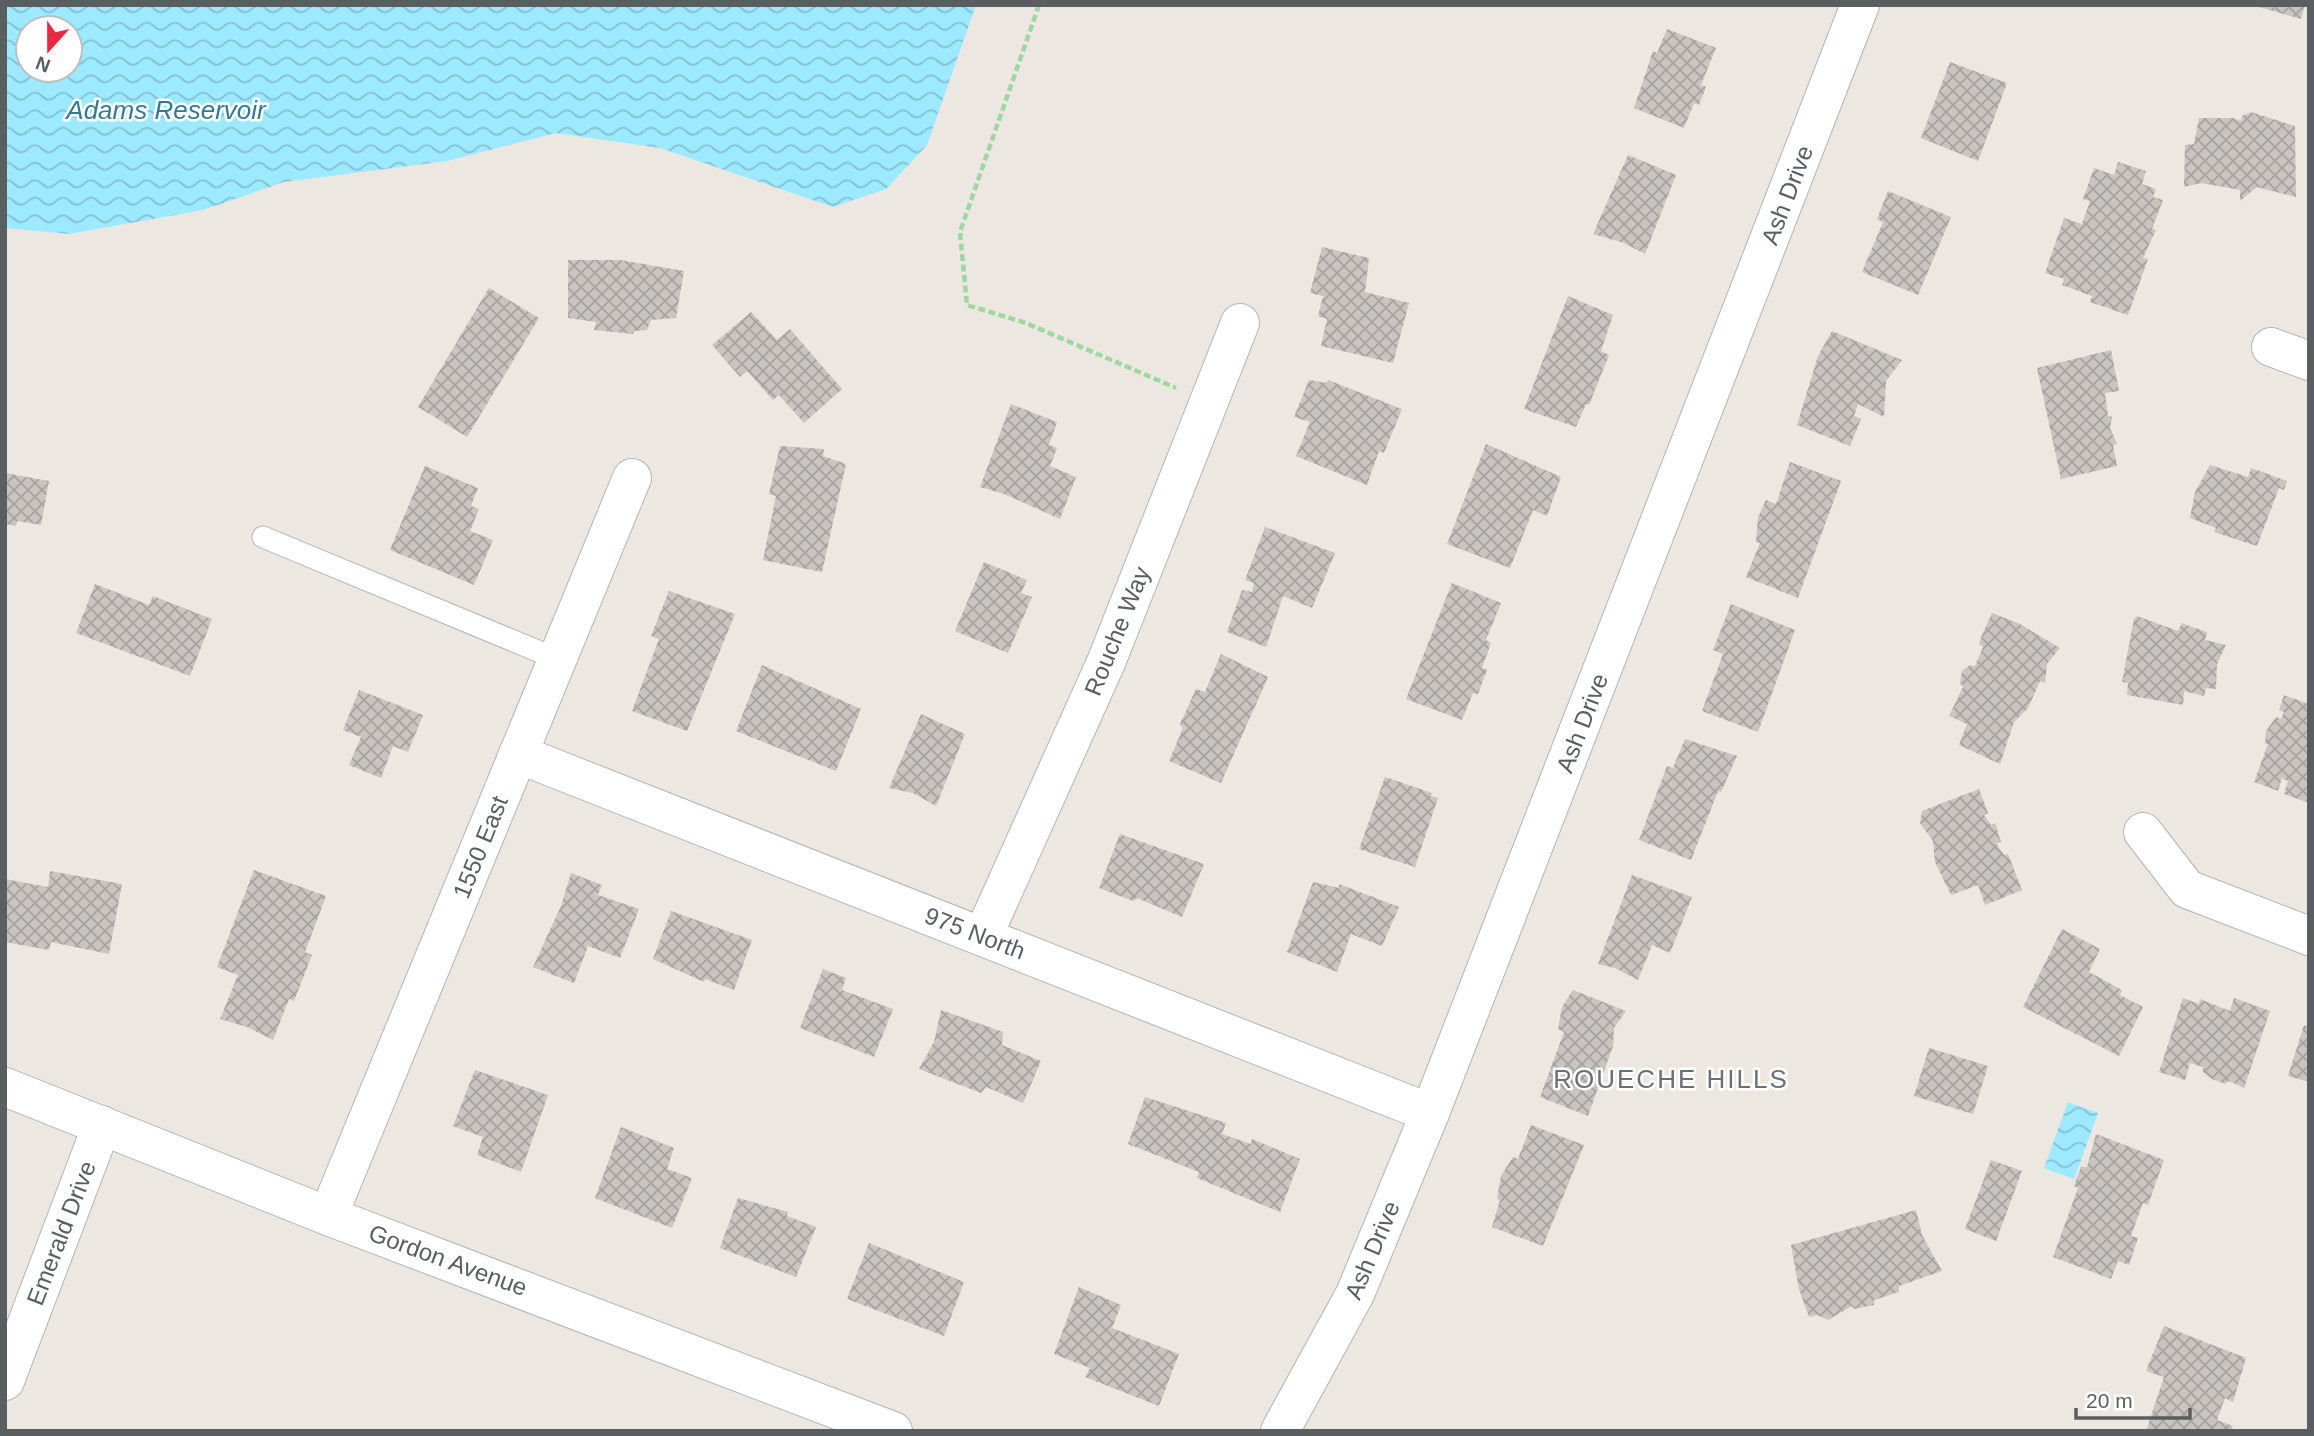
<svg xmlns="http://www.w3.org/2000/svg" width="2314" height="1436" font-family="Helvetica,sans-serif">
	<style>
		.water { fill: url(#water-waves); fill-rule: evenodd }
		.building { fill: url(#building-cross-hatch) }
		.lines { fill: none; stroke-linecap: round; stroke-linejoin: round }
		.lane-casing { stroke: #b1b5b8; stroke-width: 23 }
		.street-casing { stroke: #b1b5b8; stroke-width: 40 }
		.secondary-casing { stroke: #b0b5b8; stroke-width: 40 }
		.path { stroke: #9fd6a2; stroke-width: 4.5; stroke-dasharray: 7 3.5; stroke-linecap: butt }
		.lane { stroke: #fff; stroke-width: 21 }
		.street { stroke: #fff; stroke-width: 38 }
		.secondary { stroke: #fff; stroke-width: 38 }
		.labels { text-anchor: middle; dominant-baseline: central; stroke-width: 5; stroke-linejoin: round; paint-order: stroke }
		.street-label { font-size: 24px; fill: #595e61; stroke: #fff }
		.water-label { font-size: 26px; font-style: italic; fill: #347896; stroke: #fff }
		.neighbourhood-label { font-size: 26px; letter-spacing: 2px; fill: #6a7073; stroke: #fff }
	</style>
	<defs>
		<pattern id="water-waves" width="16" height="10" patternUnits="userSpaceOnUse" patternTransform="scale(1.75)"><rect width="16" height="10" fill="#9de9ff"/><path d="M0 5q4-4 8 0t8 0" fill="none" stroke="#83c0d2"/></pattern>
		<pattern id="building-cross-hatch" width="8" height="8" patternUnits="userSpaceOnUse" patternTransform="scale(1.75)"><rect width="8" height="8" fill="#c9c4bf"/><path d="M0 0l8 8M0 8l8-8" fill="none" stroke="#a6a29f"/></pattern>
	</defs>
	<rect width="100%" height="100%" fill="#ece7e0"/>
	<!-- water -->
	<g class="water">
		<path d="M5,5H976L927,145L886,189L833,207L660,148L556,133L447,161L284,182L203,210L69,234L5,228ZM28,28H70V70H28Z"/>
		<path d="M2068,1102L2098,1113L2074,1179L2044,1168Z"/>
	</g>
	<!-- building -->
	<g class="building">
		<path d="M2252,5H2305L2301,19Z"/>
		<path d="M1667,29L1716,48L1701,85L1706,87L1699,105L1694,103L1684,128L1634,108L1653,51L1657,53Z"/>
		<path d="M1950,62L2007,83L1978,161L1921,138Z"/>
		<path d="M2251,112L2295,126L2296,197L2257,187L2240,201V190L2201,183L2184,187L2185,145L2194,144L2199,118H2233L2241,121L2242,116Z"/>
		<path d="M1628,155L1676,175L1645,254L1624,243L1593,234Z"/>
		<path d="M2118,162L2146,171L2142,184L2156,189L2153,197L2163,200L2152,229L2156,230L2143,258L2148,259L2128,315L2090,302L2092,296L2062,285L2064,279L2045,273L2064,218L2082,224L2090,201L2083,199L2094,168L2114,175Z"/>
		<path d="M1888,191L1951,217L1918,295L1862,272L1883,222L1877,219Z"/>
		<path d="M1322,247L1369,258L1365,292L1409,303L1393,363L1321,346L1327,319L1318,316L1323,296L1310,293Z"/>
		<path d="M568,260H620L684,271L676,318L651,320L647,330L634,331L633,334L594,330L596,322L568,318Z"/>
		<path d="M489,288L539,318L467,437L418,407Z"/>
		<path d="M1568,296L1613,315L1601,351L1609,355L1589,405L1586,404L1576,427L1524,409Z"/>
		<path d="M751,312L777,340L790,329L842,389L804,423L779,395L773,400L747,371L740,377L712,345Z"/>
		<path d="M1832,331L1902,360L1886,381L1884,417L1858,404L1854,416L1861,419L1850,446L1797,425L1818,356Z"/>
		<path d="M2111,350L2119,391L2105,393L2108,416L2112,417L2110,428L2117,444L2113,445L2117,466L2061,479L2037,368Z"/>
		<path d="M1309,380L1327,383L1328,380L1402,409L1384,453L1379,451L1367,485L1296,456L1310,422L1294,417Z"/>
		<path d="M1011,404L1057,422L1049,445L1057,448L1050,466L1076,477L1060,519L1004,494L980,487Z"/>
		<path d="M1486,444L1561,477L1547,516L1533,510L1510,568L1447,544Z"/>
		<path d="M780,446L824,449L823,456L846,464L822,572L763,560L776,496L769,494Z"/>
		<path d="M1790,462L1841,481L1798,598L1746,577L1760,543L1756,542L1758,517L1766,500L1776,504Z"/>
		<path d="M2210,465L2248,477L2251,468L2287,481L2284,490L2279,488L2257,546L2214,532L2216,528L2190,518L2195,492Z"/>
		<path d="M425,466L478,488L471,506L479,509L470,531L493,540L474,585L390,550Z"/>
		<path d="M5,473L49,481L41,525L17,521L16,526L5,524Z"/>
		<path d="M1265,527L1335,553L1312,608L1283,596L1266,647L1227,632L1242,590L1252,592L1254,583L1245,580Z"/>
		<path d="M984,562L1027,580L1021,593L1032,597L1008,653L955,631Z"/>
		<path d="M1452,583L1501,603L1486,640L1491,643L1482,668L1487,670L1478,694L1473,693L1462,720L1406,699Z"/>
		<path d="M95,584L149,605L153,596L212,619L190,676L76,633Z"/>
		<path d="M669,591L735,614L687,731L632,711L659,639L651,636Z"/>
		<path d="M1731,604L1795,630L1758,732L1702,711L1723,654L1713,650Z"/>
		<path d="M1992,613L2020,624L2060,648L2047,664L2045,683L2040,681L2028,708L2014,722L2000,764L1959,745L1967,724L1949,716L1963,687L1960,683L1962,671L1970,665L1975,666L1983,647L1979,644L1982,635Z"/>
		<path d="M2137,616L2178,631L2182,623L2192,627L2207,632L2205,640L2226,645L2217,664L2216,689L2206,688L2204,696L2184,691L2183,705L2127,695L2128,683L2122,682L2134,619Z"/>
		<path d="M1221,654L1268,677L1221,783L1169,761L1183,728L1180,724L1196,689L1205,692Z"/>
		<path d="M762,665L861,709L836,771L736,731Z"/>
		<path d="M359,690L423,715L408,752L393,746L381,778L349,765L361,737L343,730Z"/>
		<path d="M2284,695L2309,704V803L2284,794L2288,781L2282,778L2278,791L2254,782L2268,744L2265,743L2266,731L2276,717L2281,719L2284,712L2279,710Z"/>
		<path d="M921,714L965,734L936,806L913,793L889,788Z"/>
		<path d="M1685,739L1737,756L1721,792L1718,791L1691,860L1639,840L1667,766L1673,768Z"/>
		<path d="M1385,777L1432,793L1430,796L1438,798L1415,867L1359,849Z"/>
		<path d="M1979,789L1988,813L1984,815L1991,825L1995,823L2001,842L1996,843L2004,855L2008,854L2022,890L1985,905L1978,885L1951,895L1935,862L1933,841L1920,823L1922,811Z"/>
		<path d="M1120,834L1204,864L1182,917L1137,898L1133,901L1099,888Z"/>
		<path d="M254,870L326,896L305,952L312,955L294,1001L289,999L273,1040L247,1027L220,1019L238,975L217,967Z"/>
		<path d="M50,871L122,884L109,954L51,942L49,950L5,942V879L48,887Z"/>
		<path d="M571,873L602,885L598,895L639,909L620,958L588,946L574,983L533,967L561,906Z"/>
		<path d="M1632,875L1692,897L1670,953L1652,945L1638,980L1615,968L1598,964Z"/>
		<path d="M1313,882L1339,888V884L1399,907L1382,946L1351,934L1337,972L1287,952Z"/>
		<path d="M671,911L752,940L734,990L705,979L704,982L653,959Z"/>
		<path d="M2062,929L2100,949L2089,972L2122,990L2120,995L2143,1007L2119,1056L2023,1007Z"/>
		<path d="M823,969L846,978L842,990L893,1009L874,1057L800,1028Z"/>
		<path d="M1573,990L1626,1011L1614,1028L1613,1046L1588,1116L1540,1097L1564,1032L1558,1029L1562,1007Z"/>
		<path d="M2183,998L2199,1004L2200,999L2230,1011L2234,998L2270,1011L2244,1088L2229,1081L2225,1084L2212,1079L2203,1072V1067L2190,1063L2185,1080L2159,1072Z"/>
		<path d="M941,1010L1003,1032L1002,1045L1041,1061L1023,1103L986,1087L981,1093L919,1069L934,1042Z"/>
		<path d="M2304,1025L2309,1027V1082L2288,1076Z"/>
		<path d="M1929,1048L1988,1066L1973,1114L1914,1096Z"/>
		<path d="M475,1070L548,1095L521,1172L477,1155L483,1137L453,1126Z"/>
		<path d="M1145,1097L1226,1123L1222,1134L1251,1144L1252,1139L1300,1159L1280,1212L1197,1178L1199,1172L1128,1144Z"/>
		<path d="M1531,1125L1584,1145L1543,1246L1492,1227L1500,1200L1497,1199L1501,1176L1513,1157L1518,1159Z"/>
		<path d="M621,1127L674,1148L667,1169L692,1178L672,1228L595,1198Z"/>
		<path d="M2096,1134L2164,1160L2148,1205L2143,1203L2131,1236L2138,1238L2129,1265L2118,1261L2111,1279L2053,1257L2078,1188L2074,1186L2081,1167H2087Z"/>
		<path d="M1991,1160L2022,1171L1996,1241L1965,1229Z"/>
		<path d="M738,1198L788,1212L787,1216L816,1227L796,1277L720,1248Z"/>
		<path d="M1916,1210L1922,1235L1942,1271L1899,1286V1292L1874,1300V1305L1854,1309L1852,1306L1828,1320L1817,1315L1809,1317L1799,1289L1791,1245Z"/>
		<path d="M869,1243L964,1282L944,1336L847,1299Z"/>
		<path d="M1079,1287L1121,1305L1112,1328L1179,1354L1159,1406L1085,1377L1090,1368L1054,1354Z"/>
		<path d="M2164,1326L2246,1358L2233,1402L2225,1398L2217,1420L2233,1426L2231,1431H2146L2164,1377L2146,1371Z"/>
	</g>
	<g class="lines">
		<defs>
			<path id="lane" d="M263,537L557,659"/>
			<g id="street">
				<path d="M2271,347L2309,361"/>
				<path d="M518,754L1430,1113"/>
				<path d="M2143,832L2187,889L2309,936"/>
				<path d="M983,936L1107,660L1240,323"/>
				<path d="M328,1216L632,478"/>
				<path d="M1280,1431L1355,1294L1430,1113L1860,5"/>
			</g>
			<g id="secondary">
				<path d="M5,1087L328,1216L893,1431"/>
				<path d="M5,1381L102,1125"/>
			</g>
		</defs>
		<!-- lane casing -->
		<use href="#lane" class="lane-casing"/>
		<!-- street casing -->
		<use href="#street" class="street-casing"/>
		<!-- secondary casing -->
		<use href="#secondary" class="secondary-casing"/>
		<!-- path -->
		<path class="path" d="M1039,5L960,232L967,305L1026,323L1176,388"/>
		<!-- lane -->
		<use href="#lane" class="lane"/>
		<!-- street -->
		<use href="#street" class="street"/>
		<!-- secondary -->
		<use href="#secondary" class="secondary"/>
	</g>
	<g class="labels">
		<!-- street labels -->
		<g class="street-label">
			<text transform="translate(1787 195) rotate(-69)">Ash Drive</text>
			<text transform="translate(1117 631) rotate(-68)">Rouche Way</text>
			<text transform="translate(1582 723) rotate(-69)">Ash Drive</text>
			<text transform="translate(480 847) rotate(-68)">1550 East</text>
			<text transform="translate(975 933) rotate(21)">975 North</text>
			<text transform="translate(61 1233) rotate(-69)">Emerald Drive</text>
			<text transform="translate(1372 1250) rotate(-67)">Ash Drive</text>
			<text transform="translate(448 1260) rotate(20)">Gordon Avenue</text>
		</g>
		<!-- water labels -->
		<g class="water-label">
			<text x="166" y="110">Adams Reservoir</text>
		</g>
		<!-- neighbourhood labels -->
		<g class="neighbourhood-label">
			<text x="1671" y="1079">ROUECHE HILLS</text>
		</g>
	</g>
	<!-- border -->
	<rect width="2314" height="1436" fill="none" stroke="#595e61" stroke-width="14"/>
	<!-- north arrow -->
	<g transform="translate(49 49) rotate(201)"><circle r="33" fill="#ffffff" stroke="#bdbfc0" stroke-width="2"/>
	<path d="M0-5L12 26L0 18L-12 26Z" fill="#e92942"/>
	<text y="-10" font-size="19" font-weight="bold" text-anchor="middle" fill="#595e61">N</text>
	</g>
	<!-- scale -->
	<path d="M2076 1408v10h114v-10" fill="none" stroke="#595e61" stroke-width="3.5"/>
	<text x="2086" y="1408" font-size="21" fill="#595e61" stroke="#ffffff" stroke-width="5" paint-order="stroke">20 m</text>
</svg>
